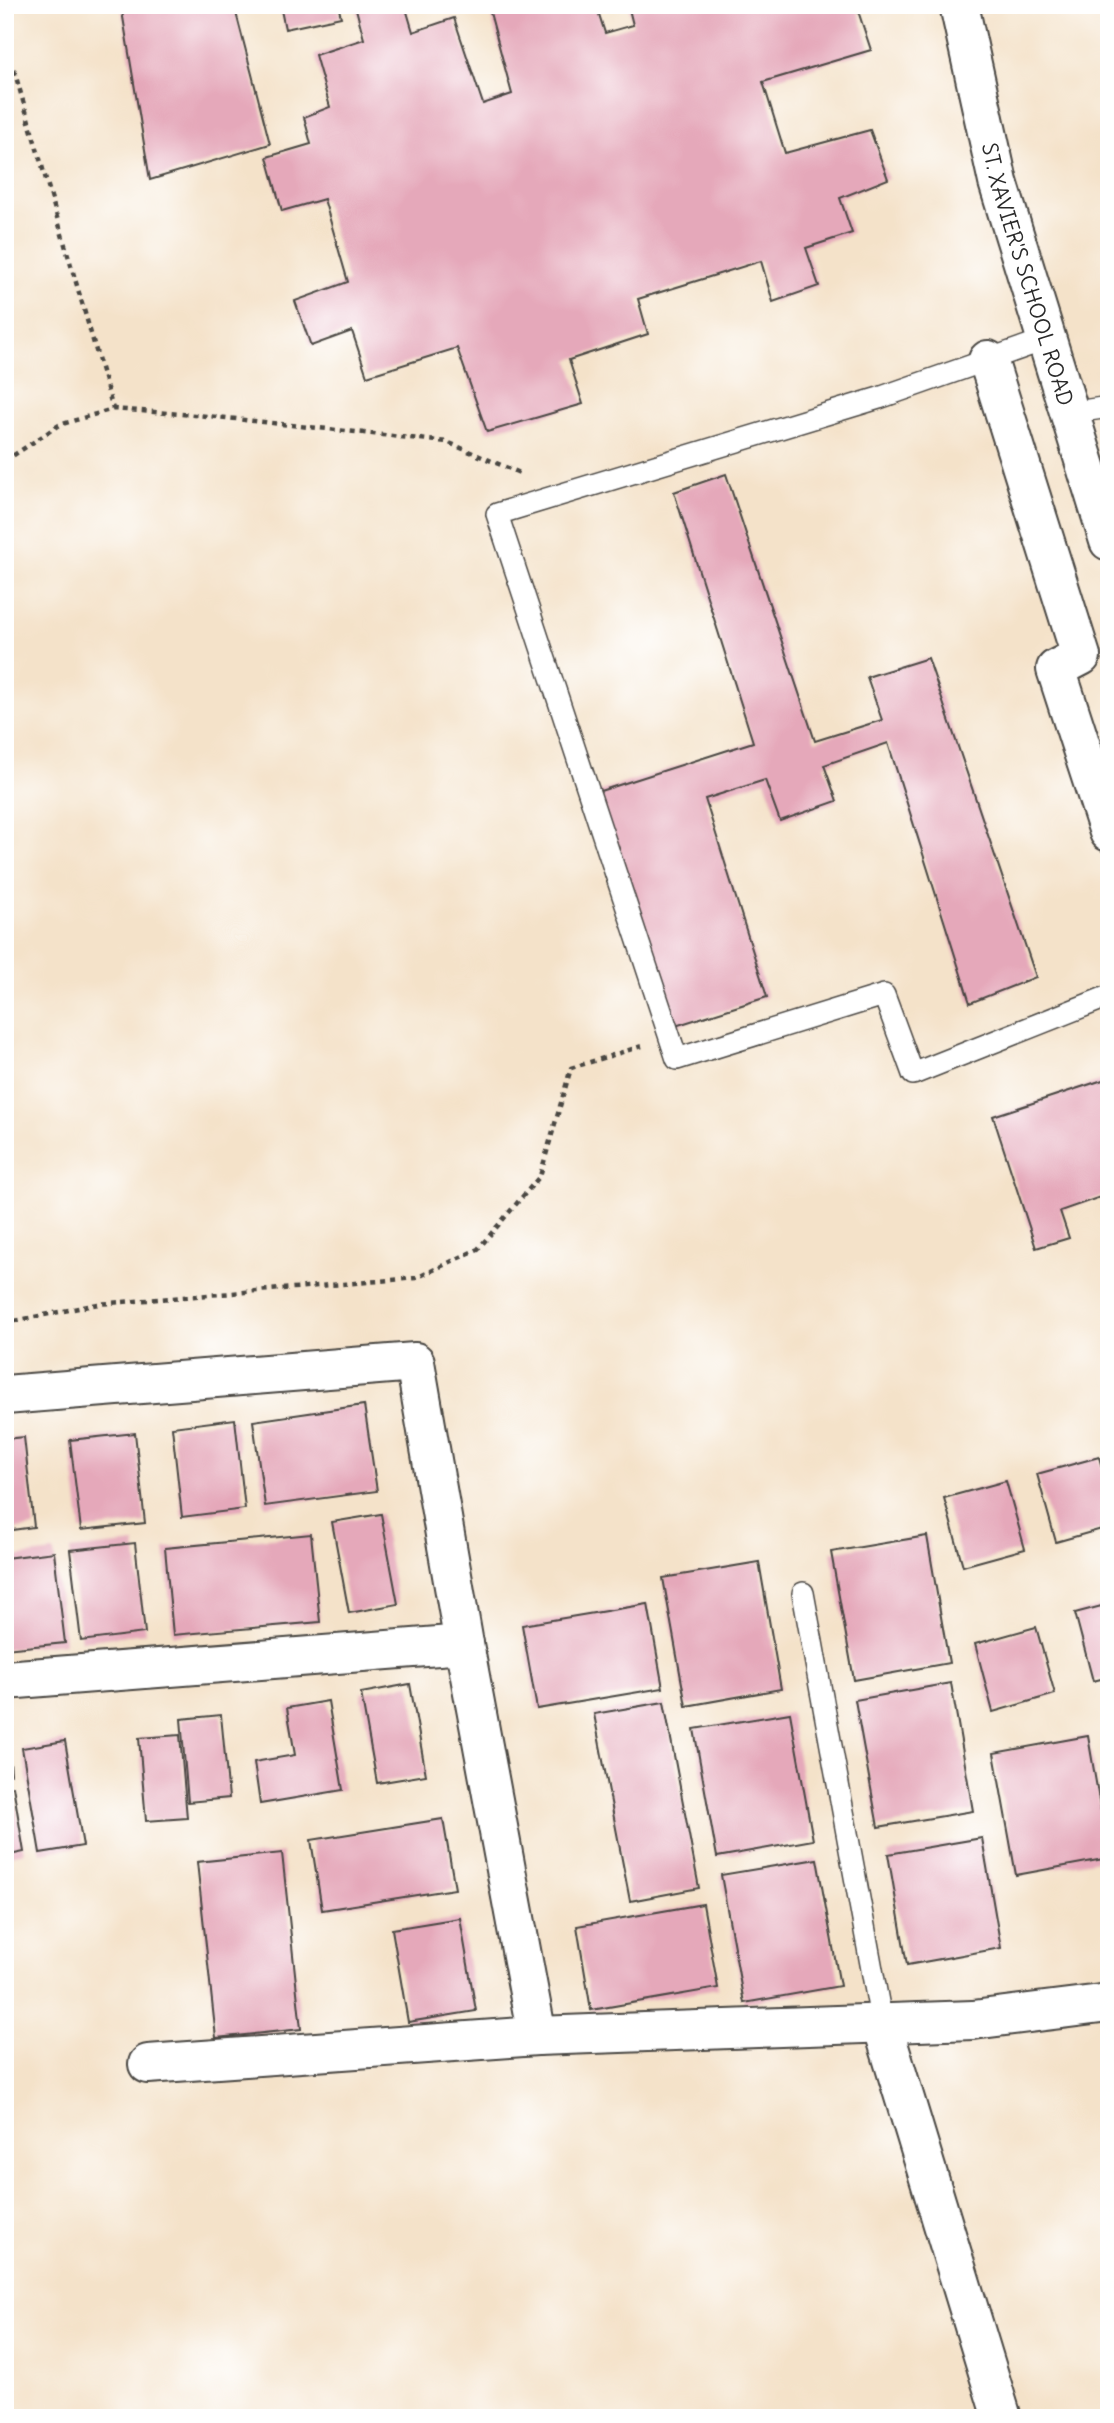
<svg xmlns="http://www.w3.org/2000/svg" width="1114" height="2423" font-family="Delius,sans-serif">
	<style>
		.building { fill: #e5a8ba }
		.lines { fill: none; stroke-linecap: round; stroke-linejoin: round }
		.service-casing { stroke: #494643; stroke-width: 24 }
		.minor-casing { stroke: #494643; stroke-width: 42 }
		.tertiary-casing { stroke: #494643; stroke-width: 42 }
		.path { stroke: #494643; stroke-width: 4.5; stroke-dasharray: 5 5; stroke-linecap: butt }
		.service { stroke: #fff; stroke-width: 21 }
		.minor { stroke: #fff; stroke-width: 38 }
		.tertiary { stroke: #fff; stroke-width: 38 }
		.labels { text-anchor: middle; dominant-baseline: central; stroke-width: 5; stroke-linejoin: round; paint-order: stroke }
		.street-label { font-size: 21px; fill: #2b2b2b; stroke: #fff }
	</style>
	<rect width="100%" height="100%" fill="#fff"/>
	<filter id="ink" filterUnits="userSpaceOnUse"><feTurbulence type="fractalNoise" baseFrequency=".0143" numOctaves="2"/><feDisplacementMap in="SourceGraphic" scale="14" xChannelSelector="R" yChannelSelector="G"/><feConvolveMatrix kernelMatrix="1 2 1 2 8 2 1 2 1" color-interpolation-filters="sRGB"/></filter>
	<filter id="wash" filterUnits="userSpaceOnUse"><feTurbulence type="fractalNoise" baseFrequency=".00686" numOctaves="4" result="noise"/><feDisplacementMap in="SourceGraphic" scale="28" xChannelSelector="R" yChannelSelector="G"/><feGaussianBlur stdDeviation="1.57" result="paint"/><feColorMatrix in="noise" values="0 0 0 0 0 0 0 0 0 0 0 0 0 0 0 0 0 1.4 0 .05"/><feComposite in="paint" operator="in"/></filter>
	<g filter="url(#wash)">
		<rect width="100%" height="100%" fill="#f4e2c9"/>
		<g id="blocks">
			<!-- building -->
			<g class="building">
				<path d="M121,5H234L270,144L150,180Z"/>
				<path d="M280,5H338L341,17L285,29Z"/>
				<path d="M355,5H405L413,32L454,18L483,104L512,94L488,5H596L605,33L633,25L628,5H856L871,50L763,82L785,153L870,130L888,179L840,198L852,233L806,248L819,286L773,302L761,261L638,299L648,334L569,360L583,404L487,432L457,348L367,376L352,331L311,346L295,301L348,282L324,199L282,211L267,157L311,144L304,117L330,107L315,55L364,39Z"/>
				<path d="M726,474L815,741L882,720L867,677L928,658L1036,977L970,1003L888,743L824,765L837,801L780,821L765,780L705,799L767,997L672,1027L594,793L753,742L674,492Z"/>
				<path d="M1109,1078V1194L1060,1211L1069,1238L1036,1248L993,1116Z"/>
				<path d="M364,1405L377,1491L265,1506L253,1421Z"/>
				<path d="M235,1419L245,1509L182,1517L172,1427Z"/>
				<path d="M135,1433L145,1523L81,1530L70,1440Z"/>
				<path d="M24,1437L34,1527L5,1531V1439Z"/>
				<path d="M1099,1457L1109,1493V1527L1056,1542L1037,1474Z"/>
				<path d="M1006,1481L1025,1549L963,1566L944,1498Z"/>
				<path d="M381,1514L398,1604L349,1613L332,1522Z"/>
				<path d="M311,1534L320,1622L173,1635L165,1548Z"/>
				<path d="M927,1536L949,1663L854,1680L831,1552Z"/>
				<path d="M135,1543L145,1633L81,1641L70,1550Z"/>
				<path d="M54,1552L65,1643L5,1649V1558Z"/>
				<path d="M759,1562L781,1689L686,1706L663,1578Z"/>
				<path d="M648,1604L663,1688L537,1709L522,1625Z"/>
				<path d="M1109,1604V1677L1093,1681L1075,1613Z"/>
				<path d="M1036,1627L1055,1694L993,1712L975,1644Z"/>
				<path d="M951,1683L973,1811L878,1827L855,1700Z"/>
				<path d="M410,1684L426,1775L377,1783L361,1693Z"/>
				<path d="M328,1701L343,1790L260,1804L254,1762L295,1755L287,1708Z"/>
				<path d="M664,1702L699,1888L630,1901L594,1714Z"/>
				<path d="M790,1713L813,1840L717,1857L694,1729Z"/>
				<path d="M221,1715L229,1798L188,1802L181,1719Z"/>
				<path d="M5,1724H7L11,1774L5,1775Z"/>
				<path d="M180,1735L187,1818L146,1821L139,1738Z"/>
				<path d="M1088,1736L1109,1858L1016,1875L994,1753Z"/>
				<path d="M65,1741L83,1846L40,1853L22,1748Z"/>
				<path d="M13,1786L24,1852L5,1856V1788Z"/>
				<path d="M443,1819L455,1889L322,1910L311,1840Z"/>
				<path d="M982,1838L1001,1948L907,1965L888,1854Z"/>
				<path d="M282,1853L301,2029L216,2038L197,1862Z"/>
				<path d="M817,1859L840,1986L744,2003L721,1875Z"/>
				<path d="M703,1904L718,1988L591,2010L577,1926Z"/>
				<path d="M460,1918L476,2011L408,2022L392,1929Z"/>
			</g>
		</g>
	</g>
	<g filter="url(#ink)">
		<use href="#blocks" fill-opacity="0" stroke="#494643" stroke-width="2"/>
		<g class="lines">
			<defs>
				<g id="service">
					<path d="M1047,339L879,398L497,514L677,1059L884,995L913,1074L1109,996"/>
					<path d="M1069,413L1109,407"/>
					<path d="M803,1593L882,2024"/>
				</g>
				<g id="minor">
					<path d="M988,360L1081,656L1056,669L1109,832"/>
					<path d="M5,1395L415,1362L464,1644L537,2036L973,2020L1109,2003"/>
					<path d="M5,1680L464,1644"/>
					<path d="M882,2024L1002,2418"/>
					<path d="M148,2064L537,2036"/>
				</g>
				<g id="tertiary">
					<path id="s1" d="M959,5L998,182L1109,541"/>
				</g>
			</defs>
			<!-- service casing -->
			<use href="#service" class="service-casing"/>
			<!-- minor casing -->
			<use href="#minor" class="minor-casing"/>
			<!-- tertiary casing -->
			<use href="#tertiary" class="tertiary-casing"/>
			<!-- path -->
			<g class="path">
				<path d="M14,70L113,409"/>
				<path d="M5,461L59,425L113,409L208,416L447,442L522,474"/>
				<path d="M5,1323L98,1304L416,1278L478,1249L540,1176L571,1068L642,1046"/>
			</g>
			<!-- service -->
			<use href="#service" class="service"/>
			<!-- minor -->
			<use href="#minor" class="minor"/>
			<!-- tertiary -->
			<use href="#tertiary" class="tertiary"/>
		</g>
	</g>
	<g class="labels">
		<!-- street labels -->
		<g class="street-label">
			<text stroke="none"><textPath href="#s1" startOffset="278">ST. XAVIER'S SCHOOL ROAD</textPath></text>
		</g>
	</g>
	<!-- margin -->
	<rect width="1114" height="2423" fill="none" stroke="#fff" stroke-width="28"/>
</svg>
